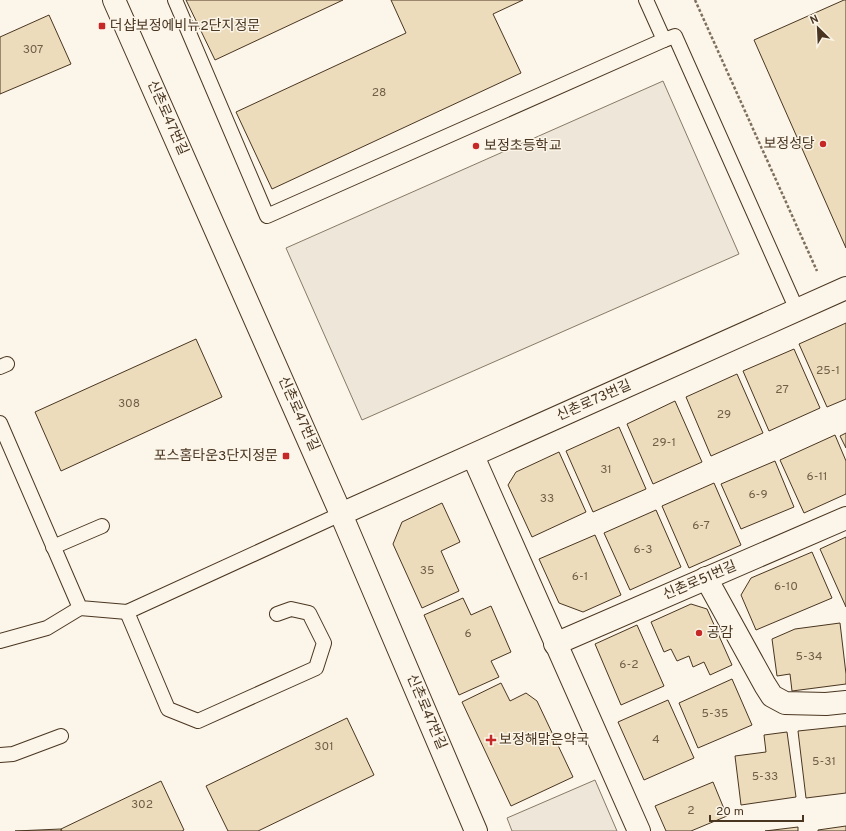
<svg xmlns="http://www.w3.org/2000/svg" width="846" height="831" font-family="Overpass,'Noto Sans KR',sans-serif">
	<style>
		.green { fill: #ede6d9; stroke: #887966 }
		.building { fill: #ecdcbc; stroke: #4a3520 }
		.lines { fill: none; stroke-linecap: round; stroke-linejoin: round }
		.service-casing { stroke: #4a3520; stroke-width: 16 }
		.minor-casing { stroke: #4a3520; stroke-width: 24 }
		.path { stroke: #7f6f5c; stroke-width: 2.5; stroke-dasharray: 3 2; stroke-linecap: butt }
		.service { stroke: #fbf6e9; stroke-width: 14 }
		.minor { stroke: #fbf6e9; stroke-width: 22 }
		.poi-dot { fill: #c62828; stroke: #fbf6e9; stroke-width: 1.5 }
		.labels { text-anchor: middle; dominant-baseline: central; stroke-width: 3; stroke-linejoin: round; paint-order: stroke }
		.number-label { font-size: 12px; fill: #725f47 }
		.poi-label { font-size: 14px; fill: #4a3520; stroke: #fbf6e9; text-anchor: start }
		.street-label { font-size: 14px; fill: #4a3520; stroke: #fbf6e9 }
	</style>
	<rect width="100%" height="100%" fill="#fbf6e9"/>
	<!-- green -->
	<g class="green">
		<path d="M663,81L739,254L362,420L286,248Z"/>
		<path d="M595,780L617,831H512L507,818Z"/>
	</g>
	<!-- building -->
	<g class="building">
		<path d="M186,0H343L215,60Z"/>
		<path d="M391,0H523L493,14L521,73L272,189L236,112L406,33Z"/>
		<path d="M844,0H846V248L754,40Z"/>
		<path d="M49,15L71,64L0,94V37Z"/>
		<path d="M846,323V399L827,407L799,344Z"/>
		<path d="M196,339L222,397L61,471L35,412Z"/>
		<path d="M794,349L820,408L769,431L743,371Z"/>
		<path d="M737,374L763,433L711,456L686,397Z"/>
		<path d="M675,401L702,462L653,484L627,424Z"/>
		<path d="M619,427L646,489L593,512L566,451Z"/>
		<path d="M846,433V448L840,436Z"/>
		<path d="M835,435L846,461V494L804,513L780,460Z"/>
		<path d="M559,452L586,512L532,537L508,485L516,472Z"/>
		<path d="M775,461L794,507L741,529L721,484Z"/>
		<path d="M714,483L741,545L689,568L662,506Z"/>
		<path d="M442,503L460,542L441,551L459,591L422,608L393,544L402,522Z"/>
		<path d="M656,510L681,567L630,590L604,533Z"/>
		<path d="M595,535L621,595L583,612L559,603L539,559Z"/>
		<path d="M846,537V607L820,549Z"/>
		<path d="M812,552L832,598L756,630L741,595L751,578Z"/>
		<path d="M463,598L471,615L491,606L511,652L491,661L499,677L459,695L424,615Z"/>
		<path d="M691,604L707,609L732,665L710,675L704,662L693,667L689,656L677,661L671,649L664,652L651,622Z"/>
		<path d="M840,623L846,674V684L792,691L790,674L777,676L772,639L795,629Z"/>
		<path d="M637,625L664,686L621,705L595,644Z"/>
		<path d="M732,679L752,725L698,748L679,703Z"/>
		<path d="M501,683L510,701L526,693L537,701L573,777L511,806L462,702Z"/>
		<path d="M668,700L694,758L644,780L618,722Z"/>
		<path d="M347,718L374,775L258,831H228L206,786Z"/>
		<path d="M846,726V793L806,798L798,731Z"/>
		<path d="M787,732L796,797L741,805L735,756L766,752L764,735Z"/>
		<path d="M161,781L184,830L182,831H62L61,829Z"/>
		<path d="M713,782L727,816L691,831H666L655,806Z"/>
		<path d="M846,826V831H818V830Z"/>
		<path d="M798,827V831H765Z"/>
		<path d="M61,829V831H15Z"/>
	</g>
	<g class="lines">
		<defs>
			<g id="service">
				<path d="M175,0L267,216L664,40"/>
				<path d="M646,0L664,40L675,36L797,310"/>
				<path d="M0,367L7,364"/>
				<path d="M0,423L80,608L127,612L341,514"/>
				<path d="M53,547L102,526"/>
				<path d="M127,612L168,709L198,721L316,668L324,643L309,613L291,609L277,614"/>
				<path d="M0,641L47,628L80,608"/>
				<path d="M0,755L13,754L61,736"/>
			</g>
			<g id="minor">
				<path d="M114,0L341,514L476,831"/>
				<path d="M473,456L639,831"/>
				<path d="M341,514L846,288"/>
				<path d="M706,578L765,685L772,696L785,703L826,704L846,702"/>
				<path d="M555,644L846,518"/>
			</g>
		</defs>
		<!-- service casing -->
		<use href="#service" class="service-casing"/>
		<!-- minor casing -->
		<use href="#minor" class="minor-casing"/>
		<!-- path -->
		<path class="path" d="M695,0L817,271"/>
		<!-- service -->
		<use href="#service" class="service"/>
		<!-- minor -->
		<use href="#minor" class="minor"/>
	</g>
	<!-- markers -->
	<g class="poi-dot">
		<rect x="98" y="22" width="8" height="8" rx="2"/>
		<circle cx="823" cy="144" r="4"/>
		<circle cx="476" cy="146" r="4"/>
		<rect x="282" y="452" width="8" height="8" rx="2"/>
		<circle cx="699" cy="633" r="4"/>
		<path d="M489 734h4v4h4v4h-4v4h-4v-4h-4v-4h4z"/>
	</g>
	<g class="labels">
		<!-- number labels -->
		<g class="number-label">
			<text x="33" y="50">307</text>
			<text x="379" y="93">28</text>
			<text x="828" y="371">25-1</text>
			<text x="782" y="390">27</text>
			<text x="129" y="404">308</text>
			<text x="724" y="415">29</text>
			<text x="664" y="443">29-1</text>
			<text x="606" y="470">31</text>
			<text x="817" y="477">6-11</text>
			<text x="758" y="495">6-9</text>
			<text x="547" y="499">33</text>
			<text x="701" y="526">6-7</text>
			<text x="643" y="550">6-3</text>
			<text x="427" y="571">35</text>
			<text x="580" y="577">6-1</text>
			<text x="786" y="587">6-10</text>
			<text x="468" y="634">6</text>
			<text x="809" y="657">5-34</text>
			<text x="629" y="665">6-2</text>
			<text x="715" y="714">5-35</text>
			<text x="656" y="740">4</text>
			<text x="324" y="747">301</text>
			<text x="824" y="762">5-31</text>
			<text x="765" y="777">5-33</text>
			<text x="142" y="805">302</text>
			<text x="691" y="811">2</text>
		</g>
		<!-- poi labels -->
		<g class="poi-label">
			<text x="110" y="26">더샵보정에비뉴2단지정문</text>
			<text x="815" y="144" text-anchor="end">보정성당</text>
			<text x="484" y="146">보정초등학교</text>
			<text x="278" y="456" text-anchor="end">포스홈타운3단지정문</text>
			<text x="707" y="633">공감</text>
			<text x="499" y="740">보정해맑은약국</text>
		</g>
		<!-- street labels -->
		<g class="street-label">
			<text transform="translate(167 118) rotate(66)">신촌로47번길</text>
			<text transform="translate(594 401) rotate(-24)">신촌로73번길</text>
			<text transform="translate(298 414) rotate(66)">신촌로47번길</text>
			<text transform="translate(700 581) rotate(-23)">신촌로51번길</text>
			<text transform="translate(426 712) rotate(67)">신촌로47번길</text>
		</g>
	</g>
	<!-- north arrow -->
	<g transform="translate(818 28) rotate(336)" stroke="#fbf6e9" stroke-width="3" paint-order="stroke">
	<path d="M0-3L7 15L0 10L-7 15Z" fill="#4a3520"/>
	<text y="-6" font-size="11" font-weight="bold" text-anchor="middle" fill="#4a3520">N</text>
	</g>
	<!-- scale -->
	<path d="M710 815v6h93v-6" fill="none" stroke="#4a3520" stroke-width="2"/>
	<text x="716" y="815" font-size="12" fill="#4a3520" stroke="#fbf6e9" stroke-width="3" paint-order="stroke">20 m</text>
</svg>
